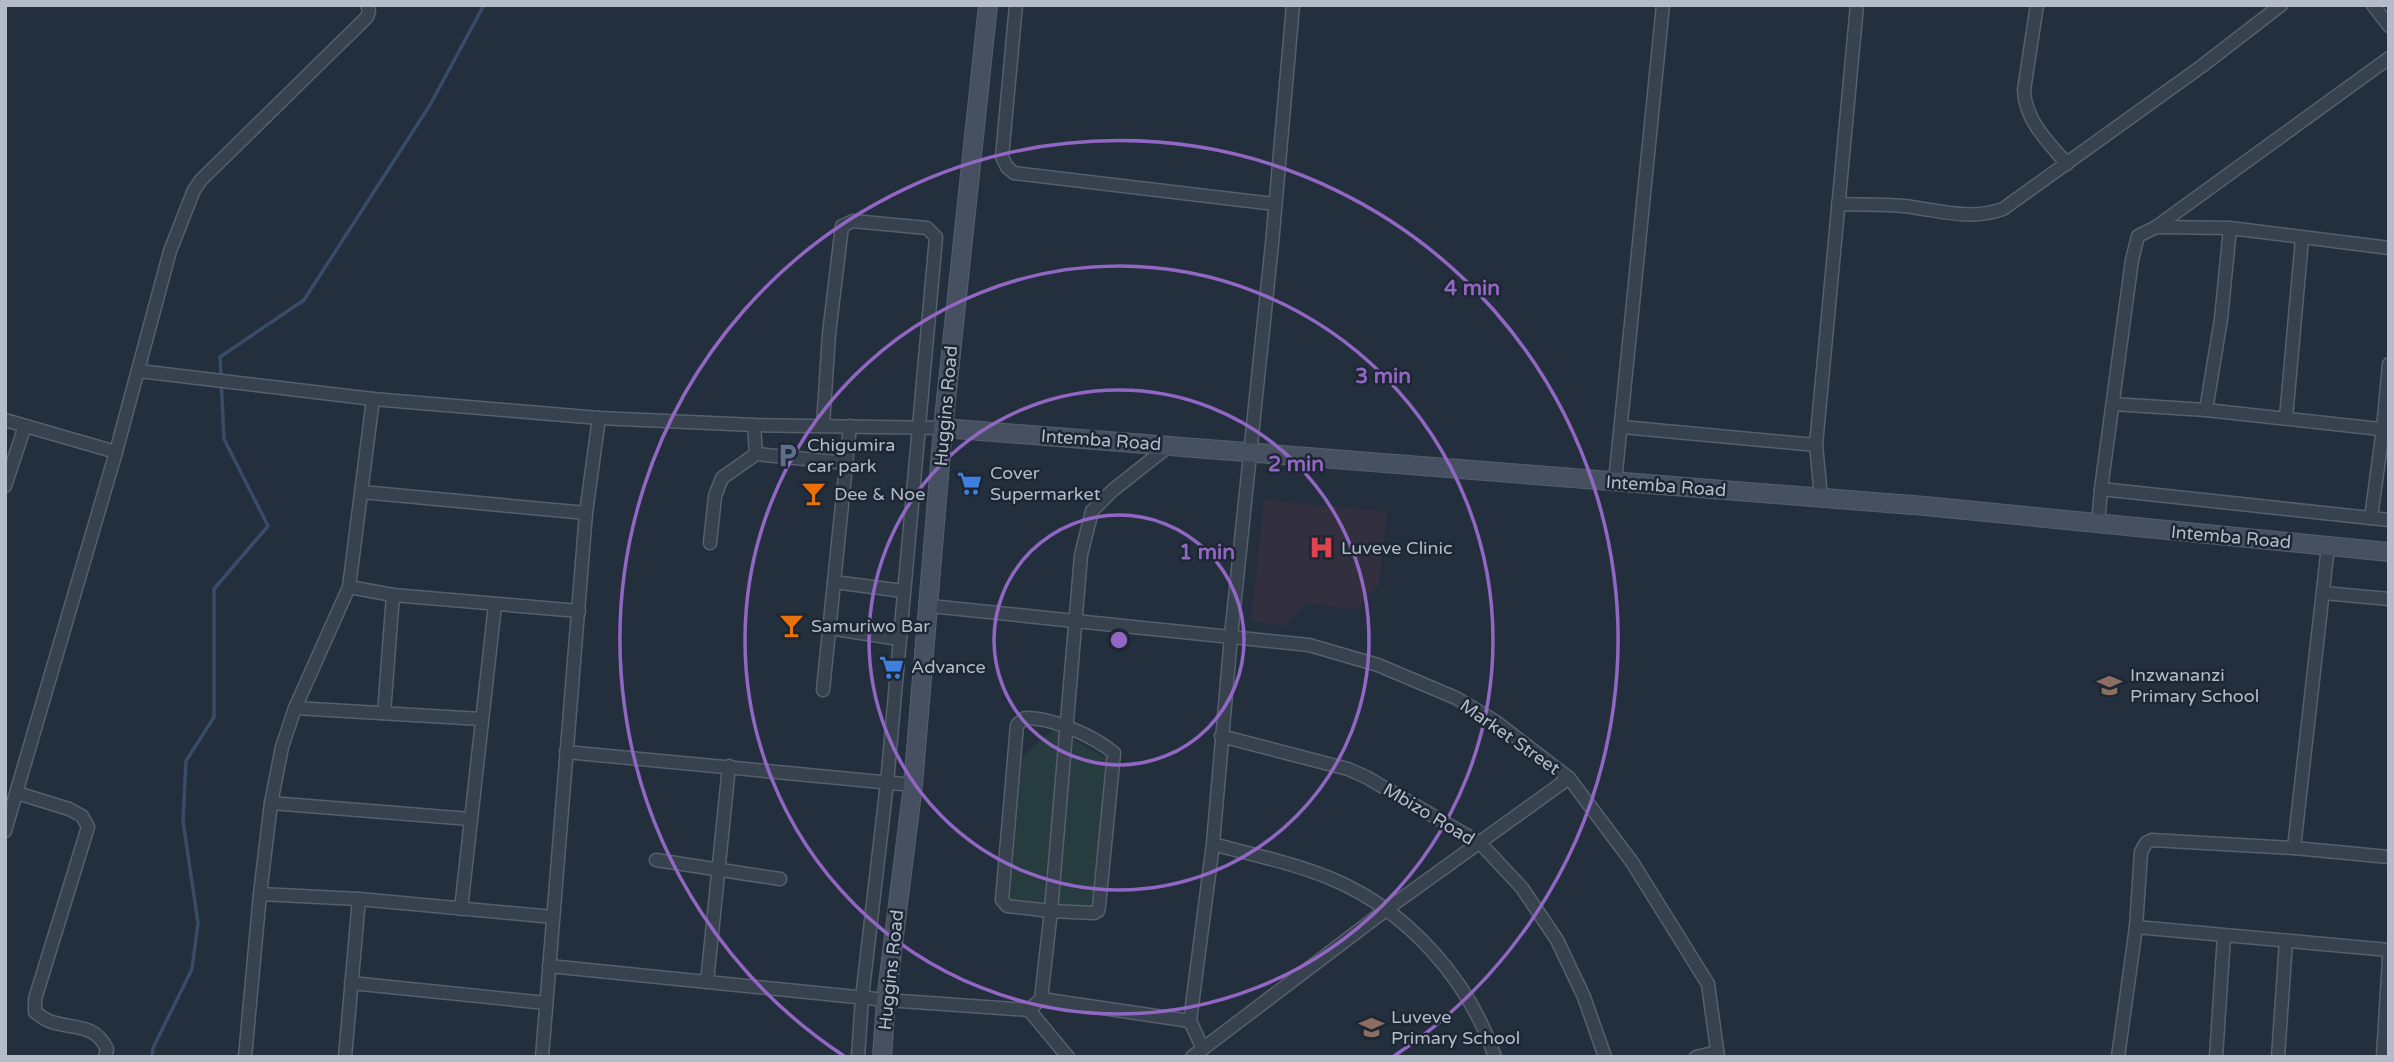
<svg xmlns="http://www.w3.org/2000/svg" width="2394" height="1062" font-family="'Varela Round',sans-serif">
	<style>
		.medical { fill: #32303f }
		.green { fill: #263c3f }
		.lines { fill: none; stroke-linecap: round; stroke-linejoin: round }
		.stream { stroke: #394c67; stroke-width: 3.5 }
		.street-casing { stroke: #565f6c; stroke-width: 15 }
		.secondary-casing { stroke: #565f6c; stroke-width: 20 }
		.street { stroke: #38414e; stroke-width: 12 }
		.secondary { stroke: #465061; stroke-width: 18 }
		.ring { fill: none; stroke: #9266c3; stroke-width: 3.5 }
		.labels { text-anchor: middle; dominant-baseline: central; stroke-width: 5; stroke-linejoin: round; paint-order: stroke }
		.street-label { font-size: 18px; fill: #b4bcc9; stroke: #1d2633 }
		.poi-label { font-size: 18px; fill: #b4bcc9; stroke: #1d2633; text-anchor: start }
		.centre { fill: #9266c3; stroke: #1d2633; stroke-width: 3.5 }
		.ring-label { font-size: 21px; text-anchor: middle; font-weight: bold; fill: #9266c3; stroke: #1d2633; stroke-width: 5; stroke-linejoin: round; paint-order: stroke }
	</style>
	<rect width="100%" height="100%" fill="#242f3e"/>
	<!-- medical -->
	<path class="medical" d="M1264,500L1387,512L1379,583L1357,610L1311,603L1305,604L1284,625L1251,621Z"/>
	<!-- green -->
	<path class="green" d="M1054,729L1108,759L1091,906L1010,900L1022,757Z"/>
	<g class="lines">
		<!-- stream -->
		<path class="stream" d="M152,1057L153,1048L192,969L198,923L183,821L186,761L214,717V589L268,526L224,439L220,357L304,300L430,105L484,5"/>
		<defs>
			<g id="street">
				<path d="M1016,5L1002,157L1007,167L1014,173L1274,204"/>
				<path d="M2037,5L2024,90C2025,120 2048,142 2067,164"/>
				<path d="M2373,5L2389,26"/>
				<path d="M1838,204C1860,205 1882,204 1904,206C1938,210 1969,221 2003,209L2202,66L2281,5"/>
				<path d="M2156,227L2389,58"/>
				<path d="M139,371L373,399L599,418L754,425L943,428"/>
				<path d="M2113,404L2206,410L2389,430"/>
				<path d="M2206,410L2221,319L2230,228"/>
				<path d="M2286,418L2302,239"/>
				<path d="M5,420L116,452"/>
				<path d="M823,425L829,334L842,226L853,221L927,228L936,237L887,783L862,998L858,1057"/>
				<path d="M1622,427L1816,445"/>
				<path d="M756,454L846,463"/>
				<path d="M1615,482L1663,5"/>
				<path d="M5,486L25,426"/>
				<path d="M2101,489L2389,520"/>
				<path d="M362,492L586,513"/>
				<path d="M1821,497L1816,445L1857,5"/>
				<path d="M2371,518L2383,429L2389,364"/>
				<path d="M2098,524L2101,489L2132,260L2138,236L2156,227L2230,228L2389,248"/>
				<path d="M710,543L715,496L722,478L756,454L754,425"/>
				<path d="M834,582L903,591"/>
				<path d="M349,587L393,595L579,611"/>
				<path d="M2324,593L2389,599"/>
				<path d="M930,606L1309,645L1378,665L1456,698L1496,722L1569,778L1632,862L1708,984L1718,1057"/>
				<path d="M829,628L899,639"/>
				<path d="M823,690L850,426"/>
				<path d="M295,708L481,719"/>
				<path d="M384,713L393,595"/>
				<path d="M1025,718C1051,717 1094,736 1114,753L1099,906L1098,911L1094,913L1051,911L1007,906L1002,900L1017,725Z"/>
				<path d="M1221,736L1348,769L1366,777L1480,843L1522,888L1557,940L1584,997L1605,1057"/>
				<path d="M566,752L913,785"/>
				<path d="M17,793L69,809L82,816L88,827L35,999V1012C39,1015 44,1019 49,1021C73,1030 94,1022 107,1049L105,1057"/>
				<path d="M271,803L470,819"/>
				<path d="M5,831L116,452L170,251L194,190L201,180L367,17L369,11L367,5"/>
				<path d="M1213,844C1253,855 1294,863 1332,879C1408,911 1469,980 1495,1057"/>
				<path d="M2294,848L2328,546"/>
				<path d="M656,860L780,879"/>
				<path d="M260,894L359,899L553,917"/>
				<path d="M461,909L495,605"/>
				<path d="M2136,927L2389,950"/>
				<path d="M549,966L886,1000L1029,1010L1068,1057"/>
				<path d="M707,982L729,766"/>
				<path d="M351,983L546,1003"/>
				<path d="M1041,999L1190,1021"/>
				<path d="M1029,1010L1041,999L1051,911L1081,555L1092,511L1113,490L1170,445"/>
				<path d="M1203,1049L1190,1021L1213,844L1231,636L1272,244L1293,5"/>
				<path d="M245,1057L260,894L271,803L282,747L295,708L349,587L373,399"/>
				<path d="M345,1057L359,899"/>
				<path d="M542,1057L586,513L599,418"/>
				<path d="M1192,1057L1387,909L1569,778"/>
				<path d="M1696,1057L1717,1052"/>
				<path d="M2118,1057L2136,927L2141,852L2146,843L2152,840L2294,848L2389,857"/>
				<path d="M2216,1057L2224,936"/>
				<path d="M2278,1057L2286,942"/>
				<path d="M2383,1057L2389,958"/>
			</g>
			<g id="secondary">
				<path d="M943,428L1925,506L2389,552"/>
				<path d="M882,1057L886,1000L913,785L943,428L988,5"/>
			</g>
		</defs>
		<!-- street casing -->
		<use href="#street" class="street-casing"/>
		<!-- secondary casing -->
		<use href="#secondary" class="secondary-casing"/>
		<!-- street -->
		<use href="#street" class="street"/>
		<!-- secondary -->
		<use href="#secondary" class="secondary"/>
	</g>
	<!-- distance rings -->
	<g class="ring">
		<circle cx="1119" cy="640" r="125"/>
		<circle cx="1119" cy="640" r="250"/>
		<circle cx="1119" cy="640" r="374"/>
		<path d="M844 1056A499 499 0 1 1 1394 1056"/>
	</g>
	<!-- icons -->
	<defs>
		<symbol id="parking-bare" viewBox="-9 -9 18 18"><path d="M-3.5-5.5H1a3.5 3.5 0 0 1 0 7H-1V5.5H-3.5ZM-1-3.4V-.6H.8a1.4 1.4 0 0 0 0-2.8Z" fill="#5c6f8a" stroke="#1d2633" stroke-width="2.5" paint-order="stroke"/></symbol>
		<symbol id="supermarket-bare" viewBox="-9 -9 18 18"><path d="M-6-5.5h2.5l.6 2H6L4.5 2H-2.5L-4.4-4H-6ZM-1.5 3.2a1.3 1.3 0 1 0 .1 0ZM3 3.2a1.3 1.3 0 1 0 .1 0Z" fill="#3f7fe0" stroke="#1d2633" stroke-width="2.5" paint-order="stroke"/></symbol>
		<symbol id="bar-bare" viewBox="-9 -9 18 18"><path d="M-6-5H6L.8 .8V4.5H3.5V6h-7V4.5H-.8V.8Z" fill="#e8710a" stroke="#1d2633" stroke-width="2.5" paint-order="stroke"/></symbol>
		<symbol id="hospital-bare" viewBox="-9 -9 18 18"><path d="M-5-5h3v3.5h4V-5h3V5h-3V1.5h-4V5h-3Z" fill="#e0444e" stroke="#1d2633" stroke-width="2.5" paint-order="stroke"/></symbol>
		<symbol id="school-bare" viewBox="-9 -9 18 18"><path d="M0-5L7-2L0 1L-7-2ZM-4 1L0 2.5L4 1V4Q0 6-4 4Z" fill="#8d6e63" stroke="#1d2633" stroke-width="2.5" paint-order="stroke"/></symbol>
	</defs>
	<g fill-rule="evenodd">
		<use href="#parking-bare" x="770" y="438" width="35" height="35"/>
		<use href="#supermarket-bare" x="952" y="466" width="35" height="35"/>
		<use href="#bar-bare" x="796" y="476" width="35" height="35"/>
		<use href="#hospital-bare" x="1304" y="530" width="35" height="35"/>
		<use href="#bar-bare" x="774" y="608" width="35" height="35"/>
		<use href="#supermarket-bare" x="874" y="650" width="35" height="35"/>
		<use href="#school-bare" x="2092" y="668" width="35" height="35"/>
		<use href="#school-bare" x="1354" y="1010" width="35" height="35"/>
	</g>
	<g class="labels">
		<!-- street labels -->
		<g class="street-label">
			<text transform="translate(946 406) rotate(-85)">Huggins Road</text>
			<text transform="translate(1101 440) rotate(4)">Intemba Road</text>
			<text transform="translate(1666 486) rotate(4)">Intemba Road</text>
			<text transform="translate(2231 537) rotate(5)">Intemba Road</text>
			<text transform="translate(1510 737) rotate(35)">Market Street</text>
			<text transform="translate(1429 814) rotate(31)">Mbizo Road</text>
			<text transform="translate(891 970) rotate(-84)">Huggins Road</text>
		</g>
		<!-- poi labels -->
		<g class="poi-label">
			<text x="807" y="445">Chigumira<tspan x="807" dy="21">car park</tspan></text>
			<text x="990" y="473">Cover<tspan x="990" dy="21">Supermarket</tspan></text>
			<text x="834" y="494">Dee &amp; Noe</text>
			<text x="1341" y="548">Luveve Clinic</text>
			<text x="811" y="626">Samuriwo Bar</text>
			<text x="911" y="667">Advance</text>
			<text x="2130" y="675">Inzwananzi<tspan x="2130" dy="21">Primary School</tspan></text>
			<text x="1391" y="1017">Luveve<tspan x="1391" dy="21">Primary School</tspan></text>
		</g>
	</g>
	<circle cx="1119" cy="640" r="10" class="centre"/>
	<g class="ring-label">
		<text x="1472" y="295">4 min</text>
		<text x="1383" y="383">3 min</text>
		<text x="1296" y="471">2 min</text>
		<text x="1207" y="559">1 min</text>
	</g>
	<!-- border -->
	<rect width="2394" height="1062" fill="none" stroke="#b4bcc9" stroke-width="14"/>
</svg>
